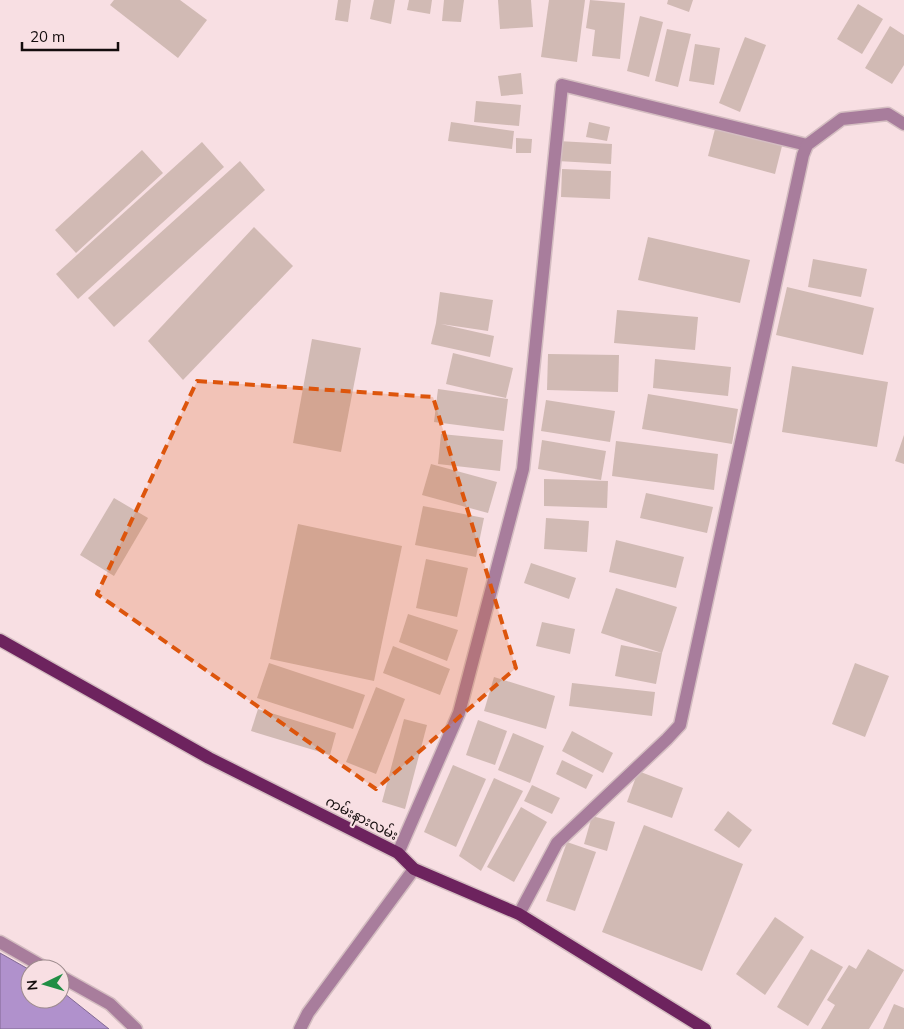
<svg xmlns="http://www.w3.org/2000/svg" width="904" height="1029" font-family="Mulish,'Noto Sans Myanmar',sans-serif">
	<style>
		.water { fill: #b091cc; stroke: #816993 }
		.building { fill: #d1bab4 }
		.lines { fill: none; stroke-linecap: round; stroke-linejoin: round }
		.service-casing { stroke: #d4bdc1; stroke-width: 15 }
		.primary-casing { stroke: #d4bdc1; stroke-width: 15 }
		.service { stroke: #a87d9c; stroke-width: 12 }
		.primary { stroke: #6d235e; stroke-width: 12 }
		.marked { fill: #dd550c; fill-opacity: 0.2; stroke: #dd550c; stroke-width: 4; stroke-dasharray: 10 6; stroke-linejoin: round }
		.labels { text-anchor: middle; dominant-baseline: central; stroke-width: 4; stroke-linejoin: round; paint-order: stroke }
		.street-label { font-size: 14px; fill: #140c0d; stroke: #f8dfe3 }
	</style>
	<rect width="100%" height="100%" fill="#f8dfe3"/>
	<!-- water -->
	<path class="water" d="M0,953L30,970V999H60V990L109,1029H0Z"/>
	<!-- building -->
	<g class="building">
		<path d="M114,0H180L207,20L178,58L110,5Z"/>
		<path d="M338,0H351L348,22L335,20Z"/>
		<path d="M374,0H395L391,24L370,19Z"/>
		<path d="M409,0H432L430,14L407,10Z"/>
		<path d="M444,0H464L461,22L442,21Z"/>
		<path d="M498,0H531L533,27L500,29Z"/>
		<path d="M549,0H585L577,62L541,57Z"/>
		<path d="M590,0L625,3L620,59L592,56L595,30L586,28Z"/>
		<path d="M668,0H693L689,12L667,4Z"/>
		<path d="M858,4L883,19L862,54L837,39Z"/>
		<path d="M640,16L663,22L649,77L627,71Z"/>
		<path d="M890,26L904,35V65L892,84L865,68Z"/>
		<path d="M667,29L691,34L678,87L655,81Z"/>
		<path d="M745,37L766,45L740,112L719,103Z"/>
		<path d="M695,44L720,48L714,85L689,81Z"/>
		<path d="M521,73L523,94L501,96L498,76Z"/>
		<path d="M476,101L521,105L519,126L474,122Z"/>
		<path d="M451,122L514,131L512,149L448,141Z"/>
		<path d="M589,122L610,127L607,141L586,137Z"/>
		<path d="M715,129L782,146L775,174L708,156Z"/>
		<path d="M516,138L532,139L531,153H516Z"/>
		<path d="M558,141L612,144L611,164L557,161Z"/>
		<path d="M202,142L224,167L78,299L56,274Z"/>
		<path d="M142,150L163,173L76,253L55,230Z"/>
		<path d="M240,161L265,190L114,327L88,298Z"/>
		<path d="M562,169L611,171L610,199L561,197Z"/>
		<path d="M254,227L293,266L183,380L148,341Z"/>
		<path d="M648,237L750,260L740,303L638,280Z"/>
		<path d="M813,259L867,269L861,297L808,287Z"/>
		<path d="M787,287L874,308L863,355L776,335Z"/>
		<path d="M440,292L493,300L488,331L441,324L494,336L490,357L431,344L436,323Z"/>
		<path d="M617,310L698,317L695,350L614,343Z"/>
		<path d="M312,339L361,348L341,452L293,443Z"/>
		<path d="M453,353L513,368L506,398L446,384Z"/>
		<path d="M548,354L619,355L618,392L547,390Z"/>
		<path d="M655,359L731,367L728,396L653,388Z"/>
		<path d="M792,366L888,382L877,447L782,432Z"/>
		<path d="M438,389L508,399L504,431L434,422Z"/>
		<path d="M648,394L738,409L732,444L642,429Z"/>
		<path d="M546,400L615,411L610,442L541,431Z"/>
		<path d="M441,434L503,440L500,471L438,464Z"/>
		<path d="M904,435V464L895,461Z"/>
		<path d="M542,440L606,451L601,480L538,469Z"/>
		<path d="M616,441L718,454L714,490L612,476Z"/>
		<path d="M431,464L497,482L488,513L422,495Z"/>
		<path d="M544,479L608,481L607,508L544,506Z"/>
		<path d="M646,493L713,507L707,533L640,518Z"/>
		<path d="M114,498L148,518L114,576L80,555Z"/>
		<path d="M423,506L484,518L476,557L415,545Z"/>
		<path d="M546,518L589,521L587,552L544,549Z"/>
		<path d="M298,524L402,546L374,681L270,659Z"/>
		<path d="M616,540L684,557L676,588L609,572Z"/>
		<path d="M426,559L468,568L457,617L416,608Z"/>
		<path d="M531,563L576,578L569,599L524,583Z"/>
		<path d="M616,588L677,607L662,653L656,684L615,676L621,645L662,653L601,633Z"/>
		<path d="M408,614L458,630L447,661L399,642Z"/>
		<path d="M542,622L575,629L570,654L536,646Z"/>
		<path d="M393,646L450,669L440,695L383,673Z"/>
		<path d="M269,663L365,695L353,729L257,698Z"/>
		<path d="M855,663L889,676L865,737L832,724Z"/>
		<path d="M494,677L555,696L546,729L484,711Z"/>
		<path d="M572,683L655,692L652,716L569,706Z"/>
		<path d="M376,687L405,699L376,774L346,762Z"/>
		<path d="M258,709L336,733L330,755L251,731Z"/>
		<path d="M404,719L427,725L405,809L382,802Z"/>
		<path d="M478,720L507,731L495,765L466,755Z"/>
		<path d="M572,731L613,753L603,773L562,751Z"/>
		<path d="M513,733L544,746L530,783L498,770Z"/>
		<path d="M562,760L593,775L586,789L556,774Z"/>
		<path d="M453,765L486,779L456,847L424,832Z"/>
		<path d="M638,771L683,788L672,818L627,802Z"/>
		<path d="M494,778L523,791L481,871L459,856Z"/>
		<path d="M532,785L560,798L552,814L524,801Z"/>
		<path d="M521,807L547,822L514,882L487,867Z"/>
		<path d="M728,811L752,830L739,848L714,830Z"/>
		<path d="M592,816L615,822L607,851L584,844Z"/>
		<path d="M644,825L743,864L702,971L602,932Z"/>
		<path d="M567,842L596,852L575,911L546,901Z"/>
		<path d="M775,917L804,937L765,995L736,974Z"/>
		<path d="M811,949L843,967L808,1026L777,1007Z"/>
		<path d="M868,949L904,970L869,1029H821L835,1005L827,1000L849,965L856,969Z"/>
		<path d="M894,1004L904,1008V1029H883Z"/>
	</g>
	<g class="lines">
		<defs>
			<g id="service">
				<path d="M398,853L459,713L523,469L562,85L807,145"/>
				<path d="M519,914L557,843L667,739L680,725L803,155L807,145L842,119L888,114L904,124"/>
				<path d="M0,942L47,969"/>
				<path d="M60,976L110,1004L136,1029"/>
				<path d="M300,1029L308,1013L414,869"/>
			</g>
			<path id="primary" d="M0,640L209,758L398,853L414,869L519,914L705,1029"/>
		</defs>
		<!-- service casing -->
		<use href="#service" class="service-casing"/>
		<!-- primary casing -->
		<use href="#primary" class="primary-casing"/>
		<!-- service -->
		<use href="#service" class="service"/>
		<!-- primary -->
		<use href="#primary" class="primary"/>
	</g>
	<!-- marked area -->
	<path class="marked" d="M197,381L433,397L516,668L376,789L97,594Z"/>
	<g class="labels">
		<!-- street labels -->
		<g class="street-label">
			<text transform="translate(362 818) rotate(27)">ကမ်းနားလမ်း</text>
		</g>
	</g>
	<!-- north arrow -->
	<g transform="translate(45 984) rotate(265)"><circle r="24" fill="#f8dfe3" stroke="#9d8b8d"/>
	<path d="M0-4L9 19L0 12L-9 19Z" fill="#218e45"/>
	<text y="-8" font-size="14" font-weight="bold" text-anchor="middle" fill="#140c0d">N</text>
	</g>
	<!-- scale -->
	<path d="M22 42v8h96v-8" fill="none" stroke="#140c0d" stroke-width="2.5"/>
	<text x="30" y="42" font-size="15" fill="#140c0d" stroke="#f8dfe3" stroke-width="4" paint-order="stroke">20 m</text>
</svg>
